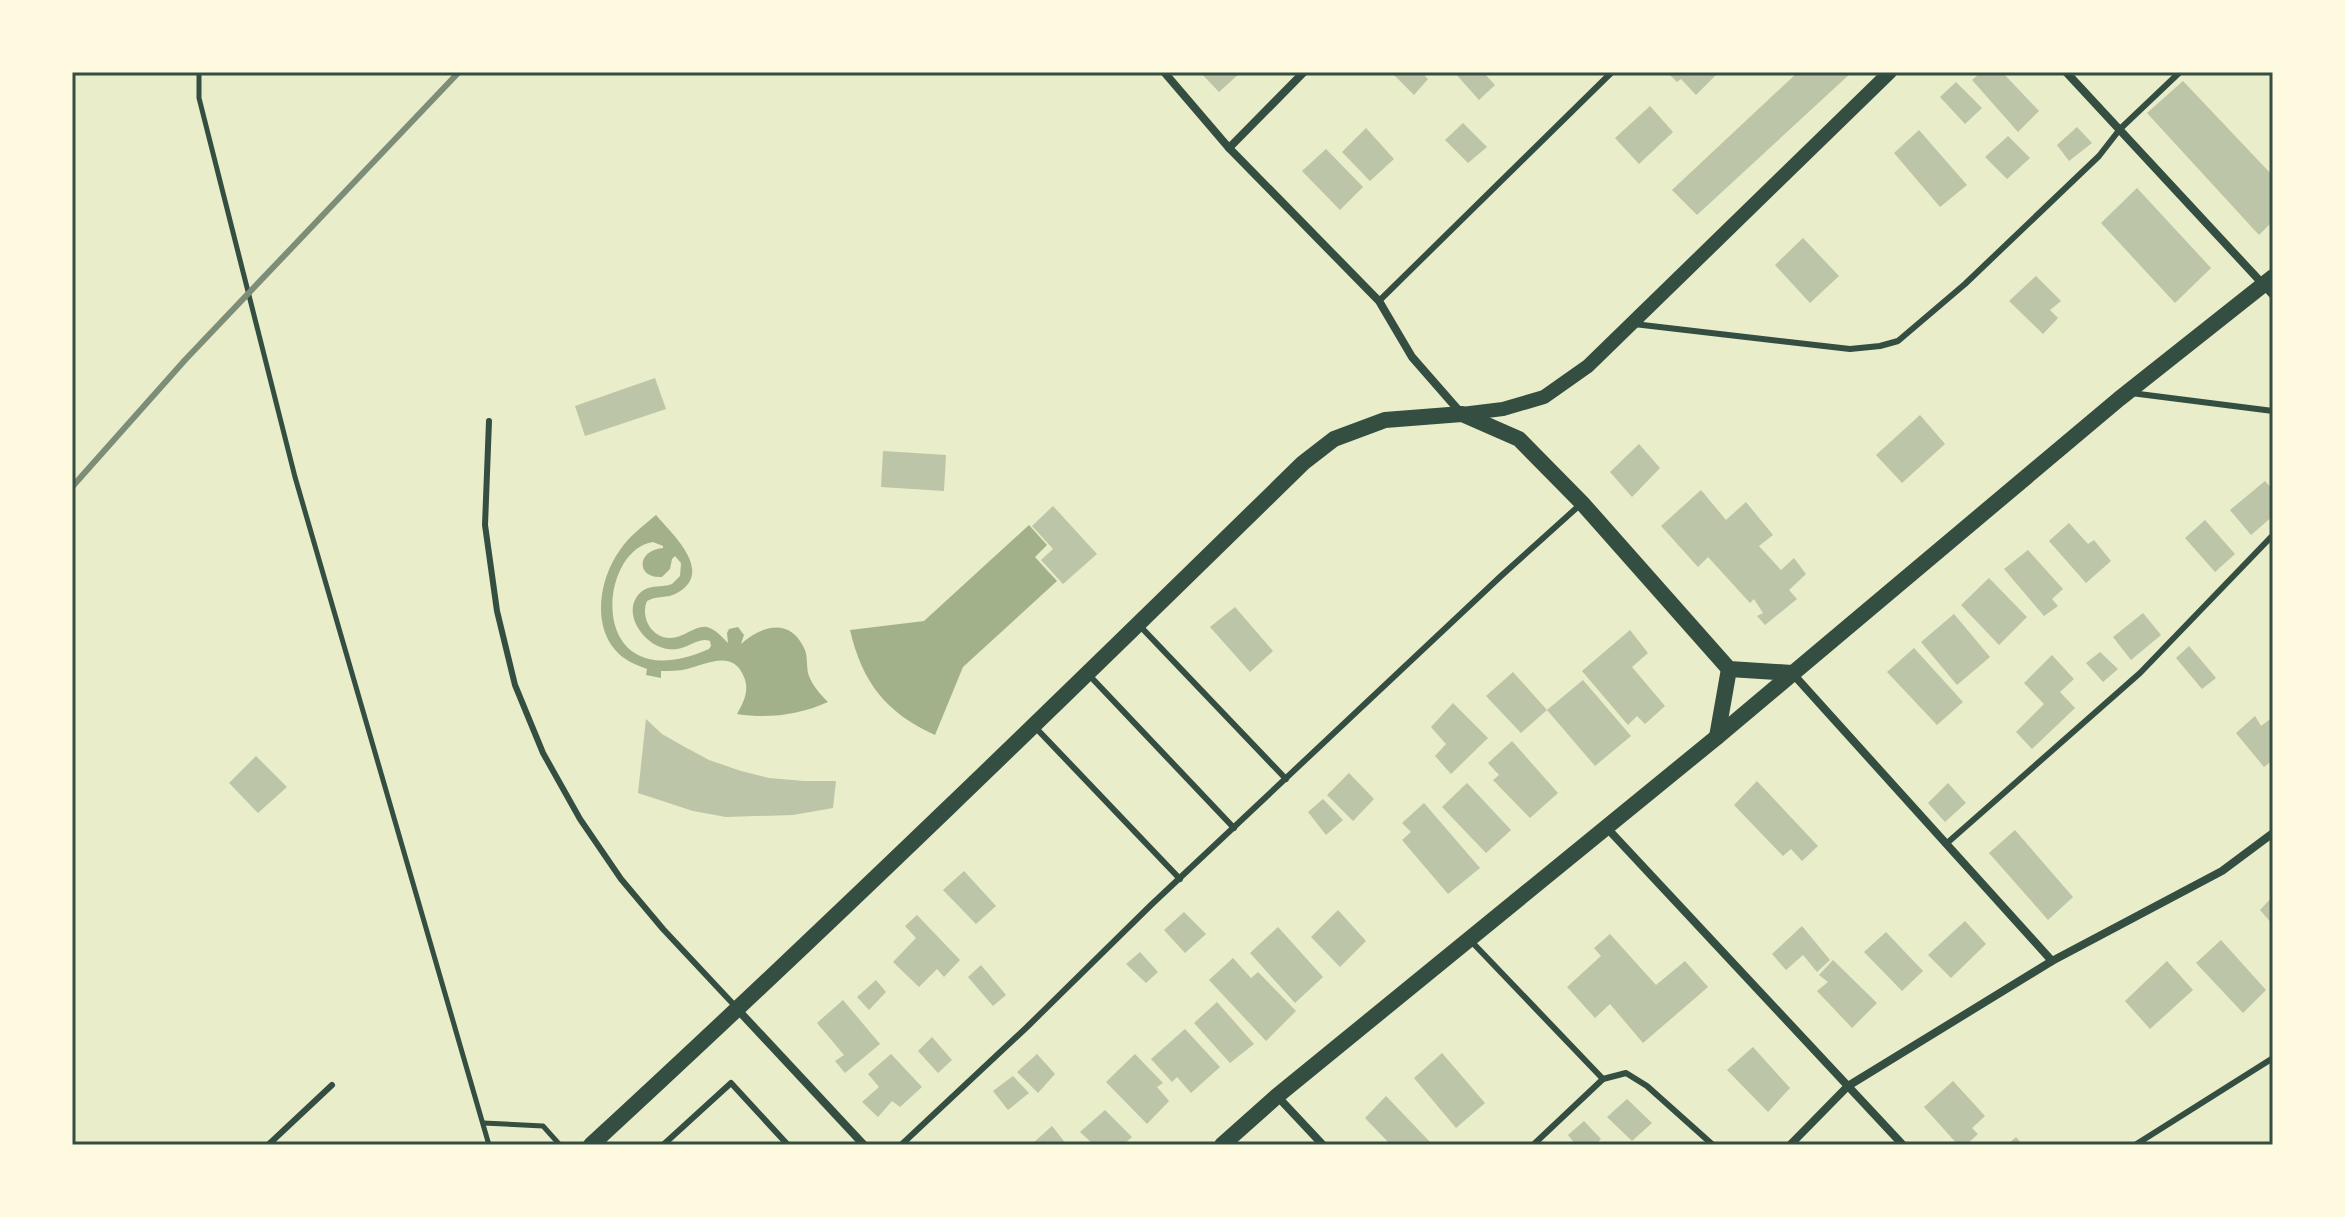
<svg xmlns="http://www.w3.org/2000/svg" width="2345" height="1217" font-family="'Zilla Slab',serif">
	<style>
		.water { fill: #a3b18a; fill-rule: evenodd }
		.building { fill: #bcc5a7 }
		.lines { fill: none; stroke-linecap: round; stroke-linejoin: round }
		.path { stroke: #344e41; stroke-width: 5 }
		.service { stroke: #344e41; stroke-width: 6 }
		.minor { stroke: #344e41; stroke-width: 8 }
		.tertiary { stroke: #344e41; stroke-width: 14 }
		.secondary { stroke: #344e41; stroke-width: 16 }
		.rail { stroke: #7c8e77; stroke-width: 6 }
		.neatline { fill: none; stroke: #344e41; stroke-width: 3 }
	</style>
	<rect width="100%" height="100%" fill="#e9edc9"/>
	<!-- water -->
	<g class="water">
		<path d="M656,515C672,534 715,572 677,593C667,599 657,595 647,601C640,618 652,638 670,638C684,638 695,625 707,627C715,629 722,637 728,643L727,633L729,629L738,627L744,635L741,644C762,625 791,617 805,650C808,658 806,668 809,676C813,686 820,694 828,702C799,715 768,719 737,714C743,703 750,691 744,677C733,649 707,664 687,669C679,671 670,671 661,671V678L646,675L647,669C639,666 631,663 624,658C590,633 598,580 620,550C629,536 643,526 656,515ZM653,542L663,546V548C636,550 636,579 662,577L670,569L672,559L675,556L681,563L680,576L672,584C662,588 650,584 641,592C619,612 645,647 668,649C686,652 697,636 710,641L711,646L709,649C586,703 596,550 653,542Z"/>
		<path d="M1029,525L1047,545L1035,557L1057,581L963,667L935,735C886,713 862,682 850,630L924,621Z"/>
	</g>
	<!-- building -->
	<g class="building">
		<path d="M1200,72H1241L1219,92Z"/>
		<path d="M1391,72H1421L1428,79L1414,95Z"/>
		<path d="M1454,72H1483L1495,85L1479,100Z"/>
		<path d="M1667,72H1719L1696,95L1681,79L1677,82Z"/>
		<path d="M1798,72H1852L1697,215L1672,190Z"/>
		<path d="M1981,72H2002L2039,111L2018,132L1972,80Z"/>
		<path d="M2183,81L2273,176V221L2259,235L2147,113Z"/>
		<path d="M1956,82L1982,108L1965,124L1940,97Z"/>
		<path d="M1650,106L1673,132L1639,164L1615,138Z"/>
		<path d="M1463,123L1487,147L1468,163L1445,140Z"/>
		<path d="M2077,127L2092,143L2069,161L2057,145Z"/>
		<path d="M1366,128L1394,159L1370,181L1342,152Z"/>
		<path d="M1919,130L1967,185L1940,207L1894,153Z"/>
		<path d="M2008,136L2030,158L2007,179L1985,157Z"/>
		<path d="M1326,149L1363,187L1340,210L1302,171Z"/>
		<path d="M2137,188L2211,268L2175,303L2101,223Z"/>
		<path d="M1803,238L1839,276L1810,303L1775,265Z"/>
		<path d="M2036,276L2061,301L2050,310L2058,318L2043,334L2009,301Z"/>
		<path d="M655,378L666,409L585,436L575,406Z"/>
		<path d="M1920,415L1945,444L1902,483L1876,455Z"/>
		<path d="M1639,444L1660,468L1632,497L1610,472Z"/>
		<path d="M883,451L946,455L944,491L881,487Z"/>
		<path d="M2265,481L2273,490V516L2251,535L2230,510Z"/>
		<path d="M1701,490L1726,520L1746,502L1773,535L1759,546L1781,570L1794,558L1806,574L1789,590L1797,599L1765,625L1757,616L1763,613L1754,599L1750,603L1708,557L1698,567L1661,526Z"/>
		<path d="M1053,506L1097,554L1063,584L1041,560L1053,549L1032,526Z"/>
		<path d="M2205,520L2235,554L2215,572L2185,538Z"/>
		<path d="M2069,523L2088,544L2094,540L2111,561L2086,583L2049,541Z"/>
		<path d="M2028,550L2063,589L2052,599L2058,606L2044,616L2004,569Z"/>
		<path d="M1989,578L2027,617L1999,645L1961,605Z"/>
		<path d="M1235,607L1273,651L1250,672L1210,627Z"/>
		<path d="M2143,613L2161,635L2131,660L2113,637Z"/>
		<path d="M1954,614L1990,657L1957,685L1921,642Z"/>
		<path d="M1630,630L1648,653L1632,667L1665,706L1645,724L1637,716L1628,725L1582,671Z"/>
		<path d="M2189,646L2216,678L2202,689L2176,658Z"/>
		<path d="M1914,648L1963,702L1937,725L1887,672Z"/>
		<path d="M2100,652L2118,669L2103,682L2086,663Z"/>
		<path d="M2052,655L2074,679L2060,692L2075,708L2032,749L2016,732L2044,704L2024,683Z"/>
		<path d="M1513,672L1547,710L1521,733L1486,696Z"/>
		<path d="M1583,680L1631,736L1595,766L1547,710Z"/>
		<path d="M1453,703L1488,738L1451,774L1435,756L1446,744L1431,727Z"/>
		<path d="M2255,716L2261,726L2273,717V760L2264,767L2236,733Z"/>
		<path d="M646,719L662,734L683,746L709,760L741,771L769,778L804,781H836L833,808L793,815L726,817L693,811L638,793Z"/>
		<path d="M1512,741L1558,793L1530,818L1493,780L1499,775L1488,763Z"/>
		<path d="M256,756L287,787L258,813L229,783Z"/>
		<path d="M1349,773L1374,799L1353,821L1327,795Z"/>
		<path d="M1757,781L1818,846L1802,861L1791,849L1783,856L1734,805Z"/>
		<path d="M1467,783L1511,830L1486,853L1442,807Z"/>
		<path d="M1948,783L1966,803L1945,822L1928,803Z"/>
		<path d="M1323,799L1343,820L1326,835L1308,812Z"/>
		<path d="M1424,803L1480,868L1448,894L1402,840L1411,832L1402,823Z"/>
		<path d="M2015,830L2073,897L2048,920L1989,853Z"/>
		<path d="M964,871L996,906L976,924L943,890Z"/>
		<path d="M2273,896V925L2260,910Z"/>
		<path d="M1338,910L1366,941L1340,967L1311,937Z"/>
		<path d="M1184,912L1206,934L1185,953L1164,930Z"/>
		<path d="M917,915L960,960L944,977L937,969L919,987L893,962L916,938L905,926Z"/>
		<path d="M1965,921L1986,944L1951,978L1928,955Z"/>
		<path d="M1802,926L1830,960L1817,972L1803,955L1786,970L1772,954Z"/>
		<path d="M1278,927L1323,977L1295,1003L1250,953Z"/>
		<path d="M1886,932L1923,971L1902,991L1864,952Z"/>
		<path d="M1610,934L1656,985L1685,961L1708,987L1643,1043L1610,1004L1595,1018L1567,987L1601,956L1594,948Z"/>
		<path d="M2221,940L2266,990L2243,1013L2196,963Z"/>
		<path d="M1140,952L1158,972L1146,983L1126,964Z"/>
		<path d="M1233,958L1251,978L1258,972L1296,1011L1266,1041L1209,980Z"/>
		<path d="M1833,960L1877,1003L1852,1028L1817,991L1828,982L1819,975Z"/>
		<path d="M2167,961L2193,990L2150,1029L2125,1001Z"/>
		<path d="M981,965L1006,995L993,1006L968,977Z"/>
		<path d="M876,980L886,992L869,1010L857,997Z"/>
		<path d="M843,1000L880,1044L845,1073L835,1061L844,1055L817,1023Z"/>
		<path d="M1217,1002L1254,1044L1230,1063L1194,1023Z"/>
		<path d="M1185,1029L1220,1067L1191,1093L1177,1077L1172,1082L1151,1059Z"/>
		<path d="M932,1037L952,1060L938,1073L918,1051Z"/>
		<path d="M1753,1047L1790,1088L1768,1112L1727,1070Z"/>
		<path d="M1442,1053L1485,1103L1456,1128L1414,1078Z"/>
		<path d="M891,1054L922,1087L900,1107L892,1101L878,1117L862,1102L879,1087L868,1074Z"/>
		<path d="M1037,1054L1055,1074L1038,1093L1017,1072Z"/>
		<path d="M1135,1054L1163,1083L1157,1087L1169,1101L1147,1124L1106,1082Z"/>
		<path d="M1013,1076L1029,1093L1008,1110L993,1091Z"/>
		<path d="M1953,1081L1985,1116L1972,1128L1978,1134L1966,1145H1958L1924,1107Z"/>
		<path d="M1386,1096L1431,1143L1429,1145H1391L1365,1118Z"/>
		<path d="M1627,1099L1652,1123L1632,1141L1607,1117Z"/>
		<path d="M1105,1110L1132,1137L1123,1145H1094L1080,1132Z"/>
		<path d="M1584,1121L1601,1139L1595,1145H1576L1568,1135Z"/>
		<path d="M1052,1126L1067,1145H1031Z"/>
		<path d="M2016,1137L2023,1145H2007Z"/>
	</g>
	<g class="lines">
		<!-- path -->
		<g class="path">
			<path d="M199,72V98L295,477L489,1145"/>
			<path d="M483,1123L543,1126L560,1145"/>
		</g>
		<!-- service -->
		<g class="service">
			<path d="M1379,301L1612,72"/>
			<path d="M1634,324L1850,349L1880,346L1898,341L1965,284L2099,156L2120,129L2180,72"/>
			<path d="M2131,393L2273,411"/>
			<path d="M489,421L485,525L497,611L515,685L543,753L580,819L621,879L663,929L736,1007"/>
			<path d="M1138,624L1286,779"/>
			<path d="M1088,674L1234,828"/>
			<path d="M1034,726L1180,879"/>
			<path d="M1946,844L2140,673L2273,535"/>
			<path d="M1470,940L1603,1079"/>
			<path d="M268,1145L332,1085"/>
			<path d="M663,1145L731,1083L788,1145"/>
			<path d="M901,1145L1027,1027L1151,905L1501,576L1582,503"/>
			<path d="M1533,1145L1603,1079L1626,1073L1647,1086L1713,1145"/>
			<path d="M2135,1145L2273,1058"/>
		</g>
		<!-- minor -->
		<g class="minor">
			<path d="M1164,72L1229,148L1379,301L1412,357L1461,413"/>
			<path d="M2066,72L2273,295"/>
			<path d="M1229,148L1304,72"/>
			<path d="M1793,674L2052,961"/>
			<path d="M1606,827L1903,1145"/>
			<path d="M738,1010L864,1145"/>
			<path d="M1277,1096L1323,1145"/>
			<path d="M1790,1145L1848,1086L2052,961L2222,871L2273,833"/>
		</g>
		<!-- tertiary -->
		<path class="tertiary" d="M1462,414L1503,409L1544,397L1588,366L1890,72"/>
		<!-- secondary -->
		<g class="secondary">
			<path d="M1717,737L1729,669"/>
			<path d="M591,1145C833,922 1068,693 1303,463L1334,439L1385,420L1462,414L1519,439L1582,503L1729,669L1792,673"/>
			<path d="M1222,1145L1277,1096L1717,737L2119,399L2273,277"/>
		</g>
		<!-- rail -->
		<path class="rail" d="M72,487L185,360L459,72"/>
	</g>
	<!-- border -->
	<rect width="2345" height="1217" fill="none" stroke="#fefae0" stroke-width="148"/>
	<rect x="74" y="74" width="2197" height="1069" class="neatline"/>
</svg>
